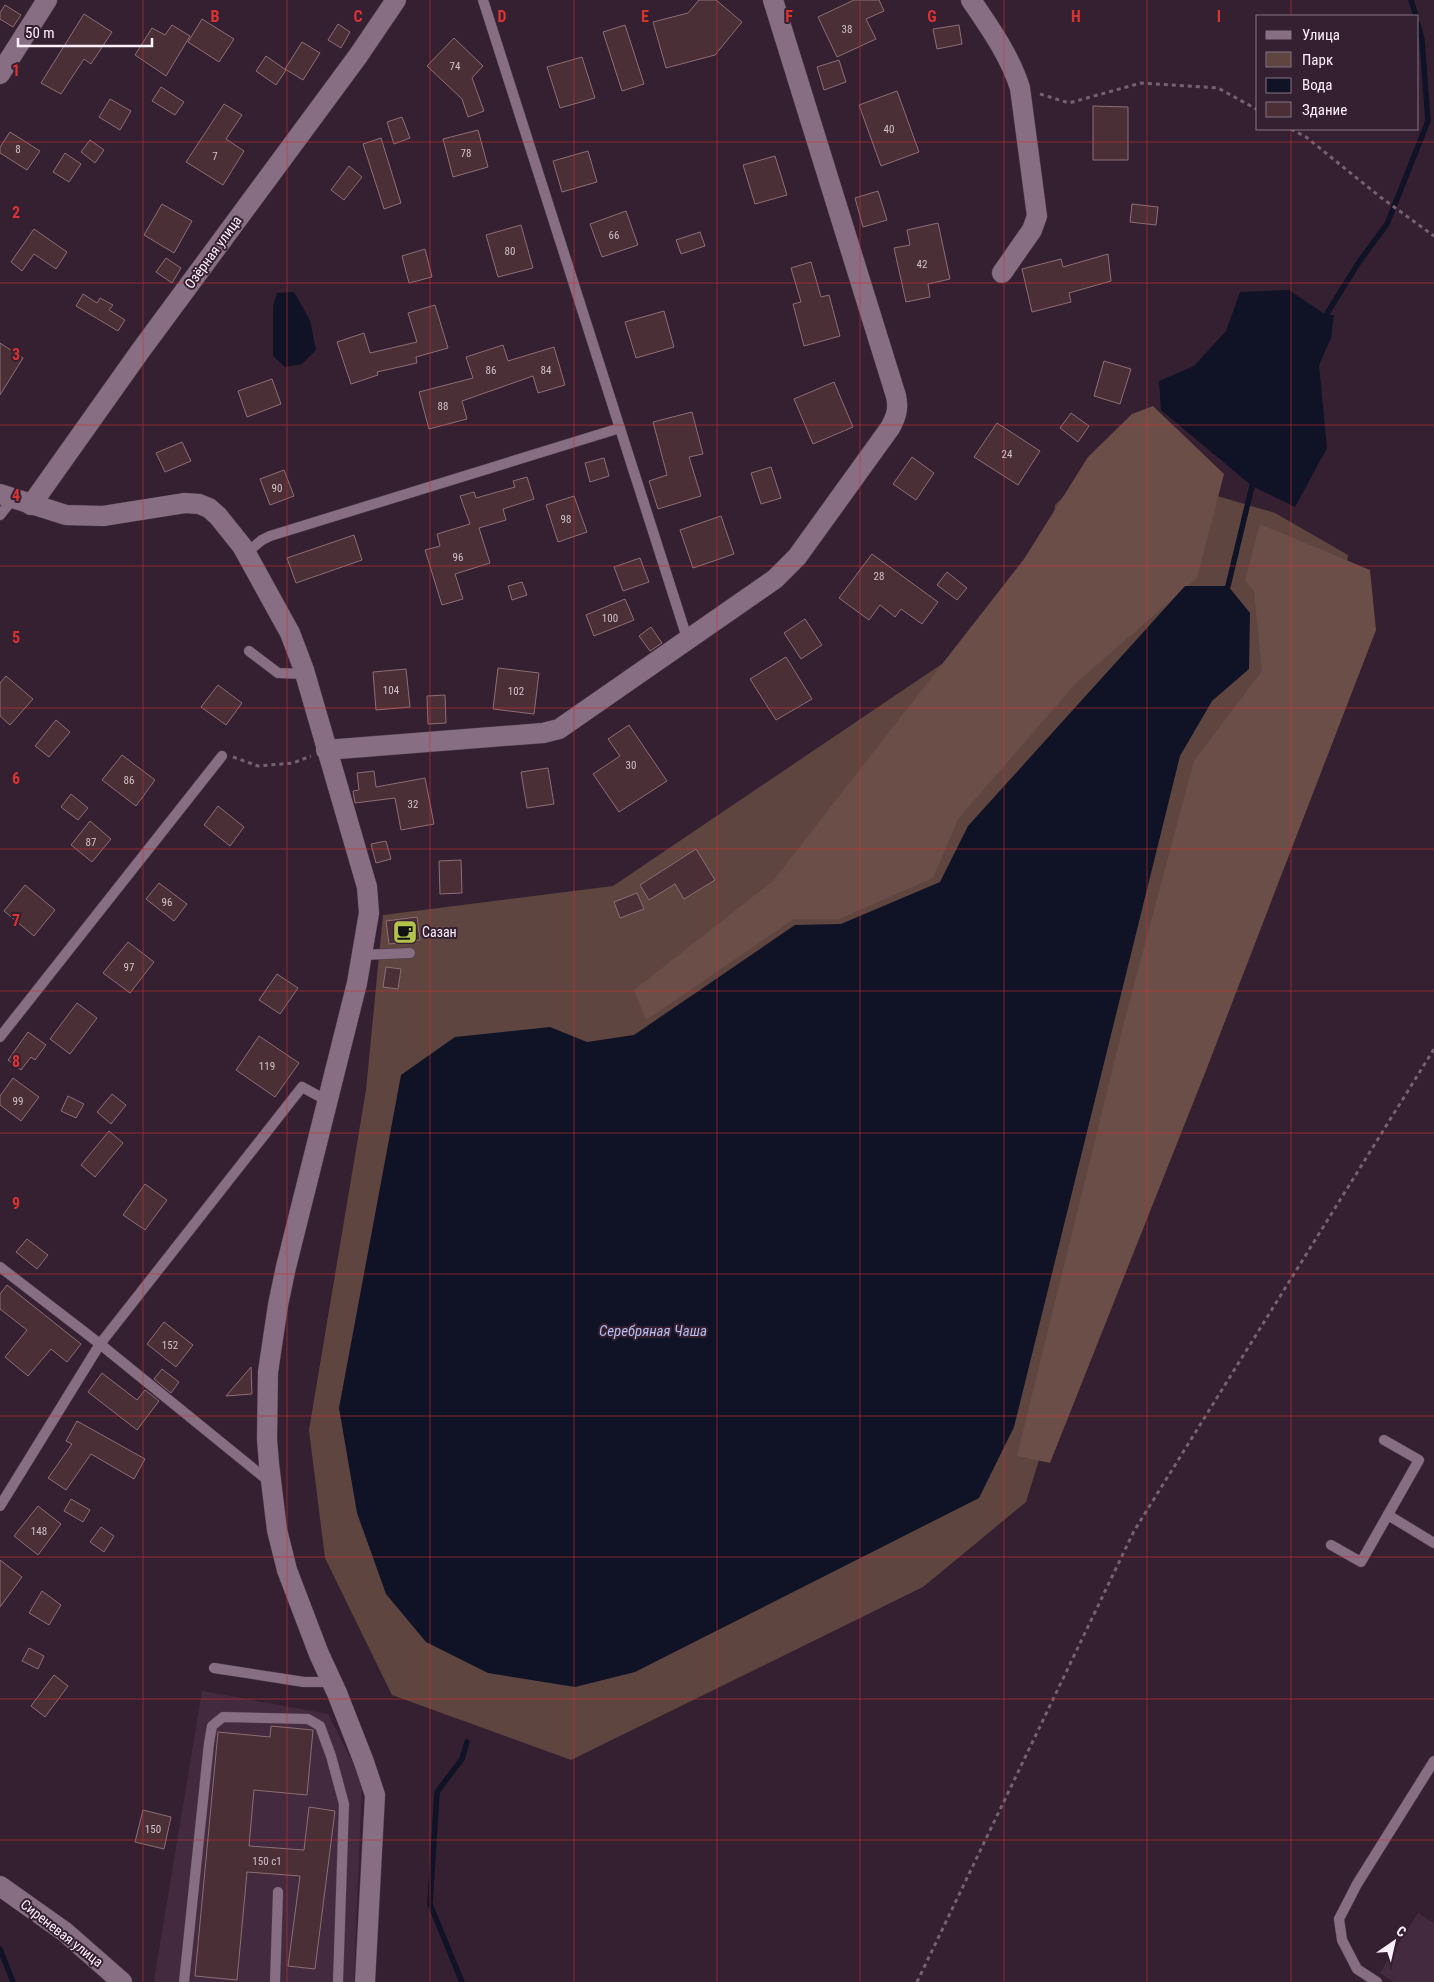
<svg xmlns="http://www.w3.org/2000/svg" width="1434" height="1982" font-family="'Roboto Condensed',sans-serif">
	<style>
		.built { fill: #442a3f }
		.green { fill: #5f4540 }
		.forest { fill: #6b4e48 }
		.water { fill: #101226 }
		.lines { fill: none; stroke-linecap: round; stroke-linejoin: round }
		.stream { stroke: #101226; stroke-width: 5.5 }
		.building { fill: #4a3036; stroke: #8e6d75 }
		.lane-casing { stroke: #4e3c4b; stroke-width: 11 }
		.street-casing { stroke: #4e3c4b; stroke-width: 21 }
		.path { stroke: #756271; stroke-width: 3; stroke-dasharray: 4 4; stroke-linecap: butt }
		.lane { stroke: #876e82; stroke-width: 10 }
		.street { stroke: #876e82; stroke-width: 20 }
		.grid { fill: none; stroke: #d83233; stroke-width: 1; stroke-opacity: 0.55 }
		.labels { text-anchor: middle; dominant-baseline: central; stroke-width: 4; stroke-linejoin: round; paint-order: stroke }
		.number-label { font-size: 11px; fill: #d1c0ca }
		.street-label { font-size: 14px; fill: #fef0fb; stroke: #352031 }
		.poi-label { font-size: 14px; fill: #fef0fb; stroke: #352031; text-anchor: start }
		.water-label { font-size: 15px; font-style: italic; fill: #b4bdee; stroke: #352031 }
		.grid-label { font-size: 16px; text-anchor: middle; font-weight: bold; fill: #d83233; stroke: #352031; stroke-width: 4; stroke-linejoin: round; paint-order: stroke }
	</style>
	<rect width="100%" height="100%" fill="#352031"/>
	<!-- built -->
	<g class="built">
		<path d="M202,1691L328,1714L362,1781L354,1982H155L154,1981Z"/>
		<path d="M1418,1913L1434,1923V1982H1394L1380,1973Z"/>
	</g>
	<!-- green -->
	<path class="green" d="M1126,469L1275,513L1348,555L1332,704L1075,1343L1026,1502L923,1587L571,1760L392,1695L325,1558L309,1430L366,1090L383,915L613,886L964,649L1051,544L1055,505L1087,474Z"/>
	<!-- forest -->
	<g class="forest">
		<path d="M1153,406L1224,474L1197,578L1076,683L958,819L933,878L839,919H794L646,1020L634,990L773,881L1024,559L1088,457L1132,414Z"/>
		<path d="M1260,524L1370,570L1376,630L1205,1073L1050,1463L1017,1456L1126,1015L1194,761L1262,671L1254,591L1245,580Z"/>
	</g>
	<!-- water -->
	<g class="water">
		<path d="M1289,290L1326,315H1334L1331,338L1319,365L1327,448L1295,507L1252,486L1161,410L1159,381L1194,366L1226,331L1240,292Z"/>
		<path d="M294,292L310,320L316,350L302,364L285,367L273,356V306L277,293Z"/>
		<path d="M1185,586H1228L1250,613L1249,669L1212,701L1180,756L1014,1427L979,1498L635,1672L575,1687L488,1673L426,1642L386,1594L357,1513L339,1408L401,1075L455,1037L550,1027L587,1042L634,1035L795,925L841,924L940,882L968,826Z"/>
	</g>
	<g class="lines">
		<!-- stream -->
		<g class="stream">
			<path d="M1411,0L1416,16"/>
			<path d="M1326,315L1359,262L1387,224L1428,121L1422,40L1418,24"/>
			<path d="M1228,586L1252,486"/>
			<path d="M0,1949L13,1982"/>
			<path d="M462,1982L430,1904L437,1792L462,1759L467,1742"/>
		</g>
	</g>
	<!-- building -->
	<g class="building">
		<path d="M699,0H716L742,22L715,55L666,68L653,22L688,13Z"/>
		<path d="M854,0H879L884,11L866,19L876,39L837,57L818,17Z"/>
		<path d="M5,5L21,15L13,27L0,19V13Z"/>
		<path d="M84,14L112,32L91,64L84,59L61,94L41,83Z"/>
		<path d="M202,19L234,39L219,62L188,42Z"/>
		<path d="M338,24L350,32L341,48L328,40Z"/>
		<path d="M172,25L190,36L166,76L135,55L152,28L165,35Z"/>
		<path d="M625,25L644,84L622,91L603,32Z"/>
		<path d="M959,25L962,44L937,49L933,29Z"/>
		<path d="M454,38L483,66L472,78L484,111L468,117L462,99L427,66Z"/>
		<path d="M302,42L320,53L303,80L285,69Z"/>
		<path d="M266,56L286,70L276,85L256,71Z"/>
		<path d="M582,57L595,98L560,108L547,67Z"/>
		<path d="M839,60L846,82L824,90L817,67Z"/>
		<path d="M161,87L184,102L175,115L152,101Z"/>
		<path d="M897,91L919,152L881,166L859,105Z"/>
		<path d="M110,99L131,111L120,130L99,117Z"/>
		<path d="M224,104L242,115L226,139L244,151L223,185L186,162Z"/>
		<path d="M1093,106L1128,107V160H1093Z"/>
		<path d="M402,117L410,138L394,144L387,122Z"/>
		<path d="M478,130L488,167L453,177L443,139Z"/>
		<path d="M10,132L40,151L27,170L0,153V147Z"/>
		<path d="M381,138L401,203L384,209L363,144Z"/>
		<path d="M90,140L104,150L95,163L81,152Z"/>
		<path d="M588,151L597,182L562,192L553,161Z"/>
		<path d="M65,153L81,164L69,182L53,172Z"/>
		<path d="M775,156L787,195L755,204L743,165Z"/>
		<path d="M349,166L362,177L344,200L331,190Z"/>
		<path d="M878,191L887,220L863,227L855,198Z"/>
		<path d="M162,204L192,221L174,253L144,235Z"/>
		<path d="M1132,204L1158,207L1156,225L1130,222Z"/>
		<path d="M626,211L638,245L602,257L590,224Z"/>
		<path d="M938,223L950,279L928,284L930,297L906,302L894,248L910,245L907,230Z"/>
		<path d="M521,225L533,268L498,277L486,235Z"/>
		<path d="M34,229L67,252L56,269L34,254L22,271L11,262Z"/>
		<path d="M700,232L705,246L681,254L676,240Z"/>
		<path d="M425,249L432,277L409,283L402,256Z"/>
		<path d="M1108,254L1111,281L1069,293L1071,302L1032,312L1022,269L1061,259L1063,267Z"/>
		<path d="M166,258L181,268L172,283L156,272Z"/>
		<path d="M811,262L821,297L829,295L840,336L804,346L793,304L801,302L791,268Z"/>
		<path d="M83,294L97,303L100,298L113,305L109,310L125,320L118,331L76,306Z"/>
		<path d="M435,305L448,348L416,357L417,363L377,372L378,375L351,384L337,342L364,333L370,353L417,342L408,313Z"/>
		<path d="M664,311L674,347L636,358L625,322Z"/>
		<path d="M0,343L23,358L0,395Z"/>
		<path d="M503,345L508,361L554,347L565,385L538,393L533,376L462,401L467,419L429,429L419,392L473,378L466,357Z"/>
		<path d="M1104,361L1131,369L1120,404L1094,396Z"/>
		<path d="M272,379L281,404L247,417L238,391Z"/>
		<path d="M834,382L853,427L813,444L794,399Z"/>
		<path d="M692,412L703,454L689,457L701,496L658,509L649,481L667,475L653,422Z"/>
		<path d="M1071,413L1089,426L1078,442L1060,428Z"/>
		<path d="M997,423L1040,451L1018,485L974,457Z"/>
		<path d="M182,442L191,461L165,472L156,453Z"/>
		<path d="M912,457L934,473L916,500L893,484Z"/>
		<path d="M604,458L609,476L590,482L585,463Z"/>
		<path d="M771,467L781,498L761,504L751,473Z"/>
		<path d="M284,470L294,496L270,505L260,479Z"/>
		<path d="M527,477L534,499L503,509L506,520L479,528L490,563L455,574L463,599L442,605L425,550L440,546L437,534L470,524L460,496L474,492L476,498L515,487L513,481Z"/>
		<path d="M574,496L587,532L558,542L546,505Z"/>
		<path d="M721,516L734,554L693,568L680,530Z"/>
		<path d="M354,535L362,560L296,583L287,558Z"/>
		<path d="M872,554L938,602L922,624L901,609L895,617L880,605L869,620L839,598Z"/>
		<path d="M640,558L649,582L623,591L614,567Z"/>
		<path d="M947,572L967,588L957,600L937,585Z"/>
		<path d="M522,582L527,595L512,600L508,586Z"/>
		<path d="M625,599L634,620L594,636L586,615Z"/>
		<path d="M805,619L822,645L801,659L784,633Z"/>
		<path d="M651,627L662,643L650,651L639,636Z"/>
		<path d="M786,657L812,699L776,720L750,679Z"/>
		<path d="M498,668L539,673L534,714L493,709Z"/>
		<path d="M406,669L410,707L376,710L373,672Z"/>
		<path d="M6,676L33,699L10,725L0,716V683Z"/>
		<path d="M218,685L242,703L226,725L201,707Z"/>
		<path d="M445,695L446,723L428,724L427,696Z"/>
		<path d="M56,720L70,732L49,757L35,746Z"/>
		<path d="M629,725L667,781L619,812L593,774L620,756L608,739Z"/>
		<path d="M122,755L155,780L136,806L102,780Z"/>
		<path d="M548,768L554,804L527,808L521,772Z"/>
		<path d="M374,771L376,787L425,778L434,824L401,830L395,798L355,803L353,791L359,790L357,773Z"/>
		<path d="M71,794L88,808L78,820L61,807Z"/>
		<path d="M218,806L244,827L230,846L204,825Z"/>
		<path d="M90,821L111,839L92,862L71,845Z"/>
		<path d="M386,841L391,859L376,863L371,844Z"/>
		<path d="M696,849L715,880L684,899L675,884L649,900L640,885Z"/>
		<path d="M461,860L462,893L440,894L439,861Z"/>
		<path d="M159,883L187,904L174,921L146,899Z"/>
		<path d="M25,885L55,910L34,936L4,911Z"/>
		<path d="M637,893L644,909L620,918L614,902Z"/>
		<path d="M417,917L420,940L389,944L386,921Z"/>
		<path d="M128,942L154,962L130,993L103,973Z"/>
		<path d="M386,967L401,969L398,989L383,987Z"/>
		<path d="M277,974L298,988L280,1014L259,1000Z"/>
		<path d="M77,1003L97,1018L70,1054L50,1039Z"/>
		<path d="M28,1032L46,1045L35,1060L31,1057L21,1070L8,1060Z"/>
		<path d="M259,1036L299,1063L275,1097L236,1070Z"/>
		<path d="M13,1078L39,1097L21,1121L0,1105V1096Z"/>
		<path d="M112,1094L126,1105L111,1124L97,1112Z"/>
		<path d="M68,1096L84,1104L76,1118L61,1111Z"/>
		<path d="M109,1131L123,1143L95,1177L81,1165Z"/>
		<path d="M145,1184L167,1200L145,1230L123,1215Z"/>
		<path d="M27,1239L48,1255L37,1269L16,1252Z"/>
		<path d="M7,1285L81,1344L67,1362L51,1349L28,1376L5,1357L27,1330L0,1309V1294Z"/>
		<path d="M164,1322L193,1345L176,1367L147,1344Z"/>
		<path d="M251,1367L252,1394L226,1396Z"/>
		<path d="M162,1369L179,1382L171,1393L154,1379Z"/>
		<path d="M102,1373L137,1400L145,1390L159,1401L137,1430L88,1392Z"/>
		<path d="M77,1421L145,1459L134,1479L91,1454L66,1490L48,1478L72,1444L66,1441Z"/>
		<path d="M71,1499L90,1510L83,1522L64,1511Z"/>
		<path d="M38,1506L61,1524L38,1555L14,1536Z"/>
		<path d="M101,1527L114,1536L104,1552L90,1542Z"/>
		<path d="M0,1560L22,1577L0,1607Z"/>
		<path d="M42,1591L61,1605L49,1625L29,1613Z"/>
		<path d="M29,1648L44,1656L38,1669L22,1661Z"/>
		<path d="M54,1675L68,1686L45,1717L31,1706Z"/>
		<path d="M271,1726L313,1730L307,1795L254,1790L249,1846L304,1850L309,1807L335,1811L315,1969L288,1966L300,1876L247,1872L237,1980L195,1976L218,1732L270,1737Z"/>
		<path d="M143,1810L171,1817L164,1849L135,1842Z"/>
	</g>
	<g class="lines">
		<defs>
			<g id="lane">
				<path d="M483,0L688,641"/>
				<path d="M0,515L13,499"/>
				<path d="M246,553L262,540L270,536L620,428"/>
				<path d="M249,651L278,673L305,674"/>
				<path d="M362,955L410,953"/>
				<path d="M0,1037L222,756"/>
				<path d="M0,1267L100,1344L271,1483"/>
				<path d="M0,1506L100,1344L302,1087L328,1101"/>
				<path d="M1388,1515L1434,1543"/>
				<path d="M1331,1545L1361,1562L1419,1460L1384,1440"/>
				<path d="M214,1668L304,1682H332"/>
				<path d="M184,1982L209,1743L212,1726L223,1717L308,1719L320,1726L331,1756L344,1804L338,1982"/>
				<path d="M275,1982L278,1892"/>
				<path d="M1377,1982L1357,1969L1342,1940L1339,1919L1357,1884L1434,1761"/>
			</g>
			<g id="street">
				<path d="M971,0C990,28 1010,56 1020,88L1037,216L1032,230L1002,273"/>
				<path d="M0,74L47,0"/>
				<path d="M0,494L66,515L103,516L185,503L199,504L209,508L218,516L242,546L290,633L304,670L367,887L369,913L357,983L286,1267L278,1305L268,1372L267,1439L269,1464L277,1530L287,1570L319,1654L337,1693L364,1762L375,1795L365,1982"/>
				<path d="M31,505L141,350L358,56L396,0"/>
				<path d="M326,750L543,733L559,729L775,579L797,557L890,428C896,417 899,409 896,396L773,0"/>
				<path d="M0,1886L65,1932L122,1982"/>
			</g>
		</defs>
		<!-- lane casing -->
		<use href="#lane" class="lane-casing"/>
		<!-- street casing -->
		<use href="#street" class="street-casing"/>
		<!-- path -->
		<g class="path">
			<path d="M1040,94L1069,103L1141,83L1218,88L1258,110"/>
			<path d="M1291,129L1306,137L1379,196L1434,236"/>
			<path d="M233,757L258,766L293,763L311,756"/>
			<path d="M917,1982L1134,1531L1434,1049"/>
		</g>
		<!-- lane -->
		<use href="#lane" class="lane"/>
		<!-- street -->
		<use href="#street" class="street"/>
	</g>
	<!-- grid -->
	<path class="grid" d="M143,0V1982M287,0V1982M430,0V1982M574,0V1982M717,0V1982M860,0V1982M1004,0V1982M1147,0V1982M1291,0V16M1291,129V1982M0,142H1434M0,283H1434M0,425H1434M0,566H1434M0,708H1434M0,849H1434M0,991H1434M0,1133H1434M0,1274H1434M0,1416H1434M0,1557H1434M0,1699H1434M0,1840H1434"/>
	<!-- icons -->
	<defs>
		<symbol id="cafe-square" viewBox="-11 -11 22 22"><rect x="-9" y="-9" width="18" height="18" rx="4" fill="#b2c24b" stroke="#352031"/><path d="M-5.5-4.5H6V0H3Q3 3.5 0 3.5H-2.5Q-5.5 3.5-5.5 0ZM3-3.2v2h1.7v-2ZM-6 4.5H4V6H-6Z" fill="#111"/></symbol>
	</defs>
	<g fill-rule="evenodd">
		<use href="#cafe-square" x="391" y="918" width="28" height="28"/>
	</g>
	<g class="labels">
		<!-- number labels -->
		<g class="number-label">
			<text x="847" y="29">38</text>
			<text x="455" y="66">74</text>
			<text x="889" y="129">40</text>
			<text x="18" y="149">8</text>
			<text x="466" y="153">78</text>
			<text x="215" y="156">7</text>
			<text x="614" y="235">66</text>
			<text x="510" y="251">80</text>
			<text x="922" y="264">42</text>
			<text x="491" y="370">86</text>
			<text x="546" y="370">84</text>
			<text x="443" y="406">88</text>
			<text x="1007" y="454">24</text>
			<text x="277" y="488">90</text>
			<text x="566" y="519">98</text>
			<text x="458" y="557">96</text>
			<text x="879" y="576">28</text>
			<text x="610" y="618">100</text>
			<text x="391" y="690">104</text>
			<text x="516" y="691">102</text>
			<text x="631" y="765">30</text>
			<text x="129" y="780">86</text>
			<text x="413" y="804">32</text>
			<text x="91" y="842">87</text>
			<text x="167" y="902">96</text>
			<text x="129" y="967">97</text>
			<text x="267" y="1066">119</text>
			<text x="18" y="1101">99</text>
			<text x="170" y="1345">152</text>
			<text x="39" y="1531">148</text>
			<text x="153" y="1829">150</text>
			<text x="267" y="1861">150 с1</text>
		</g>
		<!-- street labels -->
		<g class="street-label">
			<text transform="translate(213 252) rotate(-54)">Озёрная улица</text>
			<text transform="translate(62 1933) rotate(38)">Сиреневая улица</text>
		</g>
		<!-- poi labels -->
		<g class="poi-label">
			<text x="422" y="932">Сазан</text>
		</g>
		<!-- water labels -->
		<g class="water-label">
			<text x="653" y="1331">Серебряная Чаша</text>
		</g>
	</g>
	<g class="grid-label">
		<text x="215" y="22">B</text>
		<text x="358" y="22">C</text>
		<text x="502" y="22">D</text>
		<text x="645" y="22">E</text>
		<text x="789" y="22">F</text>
		<text x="932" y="22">G</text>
		<text x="1076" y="22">H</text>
		<text x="1219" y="22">I</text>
		<text x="16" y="76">1</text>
		<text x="16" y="218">2</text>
		<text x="16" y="360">3</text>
		<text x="16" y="501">4</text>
		<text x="16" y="643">5</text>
		<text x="16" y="784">6</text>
		<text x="16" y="926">7</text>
		<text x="16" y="1067">8</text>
		<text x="16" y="1209">9</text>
	</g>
	<!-- legend -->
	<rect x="1256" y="15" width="162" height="115" fill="#352031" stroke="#857382"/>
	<rect x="1266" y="31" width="25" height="8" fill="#876e82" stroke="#857382"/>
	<text x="1302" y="40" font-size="15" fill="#fef0fb">Улица</text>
	<rect x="1266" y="52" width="25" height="15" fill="#5f4540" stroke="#857382"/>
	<text x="1302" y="65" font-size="15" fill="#fef0fb">Парк</text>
	<rect x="1266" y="78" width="25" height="15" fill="#101226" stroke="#857382"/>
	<text x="1302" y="90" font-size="15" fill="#fef0fb">Вода</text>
	<rect x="1266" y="102" width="25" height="15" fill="#4a3036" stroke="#857382"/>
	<text x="1302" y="115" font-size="15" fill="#fef0fb">Здание</text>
	<!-- north arrow -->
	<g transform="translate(1394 1942) rotate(34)" stroke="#352031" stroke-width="4" paint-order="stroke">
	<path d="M0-4L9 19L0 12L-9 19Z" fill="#fef0fb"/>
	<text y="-8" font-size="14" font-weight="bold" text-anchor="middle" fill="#fef0fb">С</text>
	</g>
	<!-- scale -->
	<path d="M18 38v8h134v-8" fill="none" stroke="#fef0fb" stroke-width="2.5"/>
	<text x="25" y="38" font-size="15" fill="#fef0fb" stroke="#352031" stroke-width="4" paint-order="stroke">50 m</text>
</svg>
